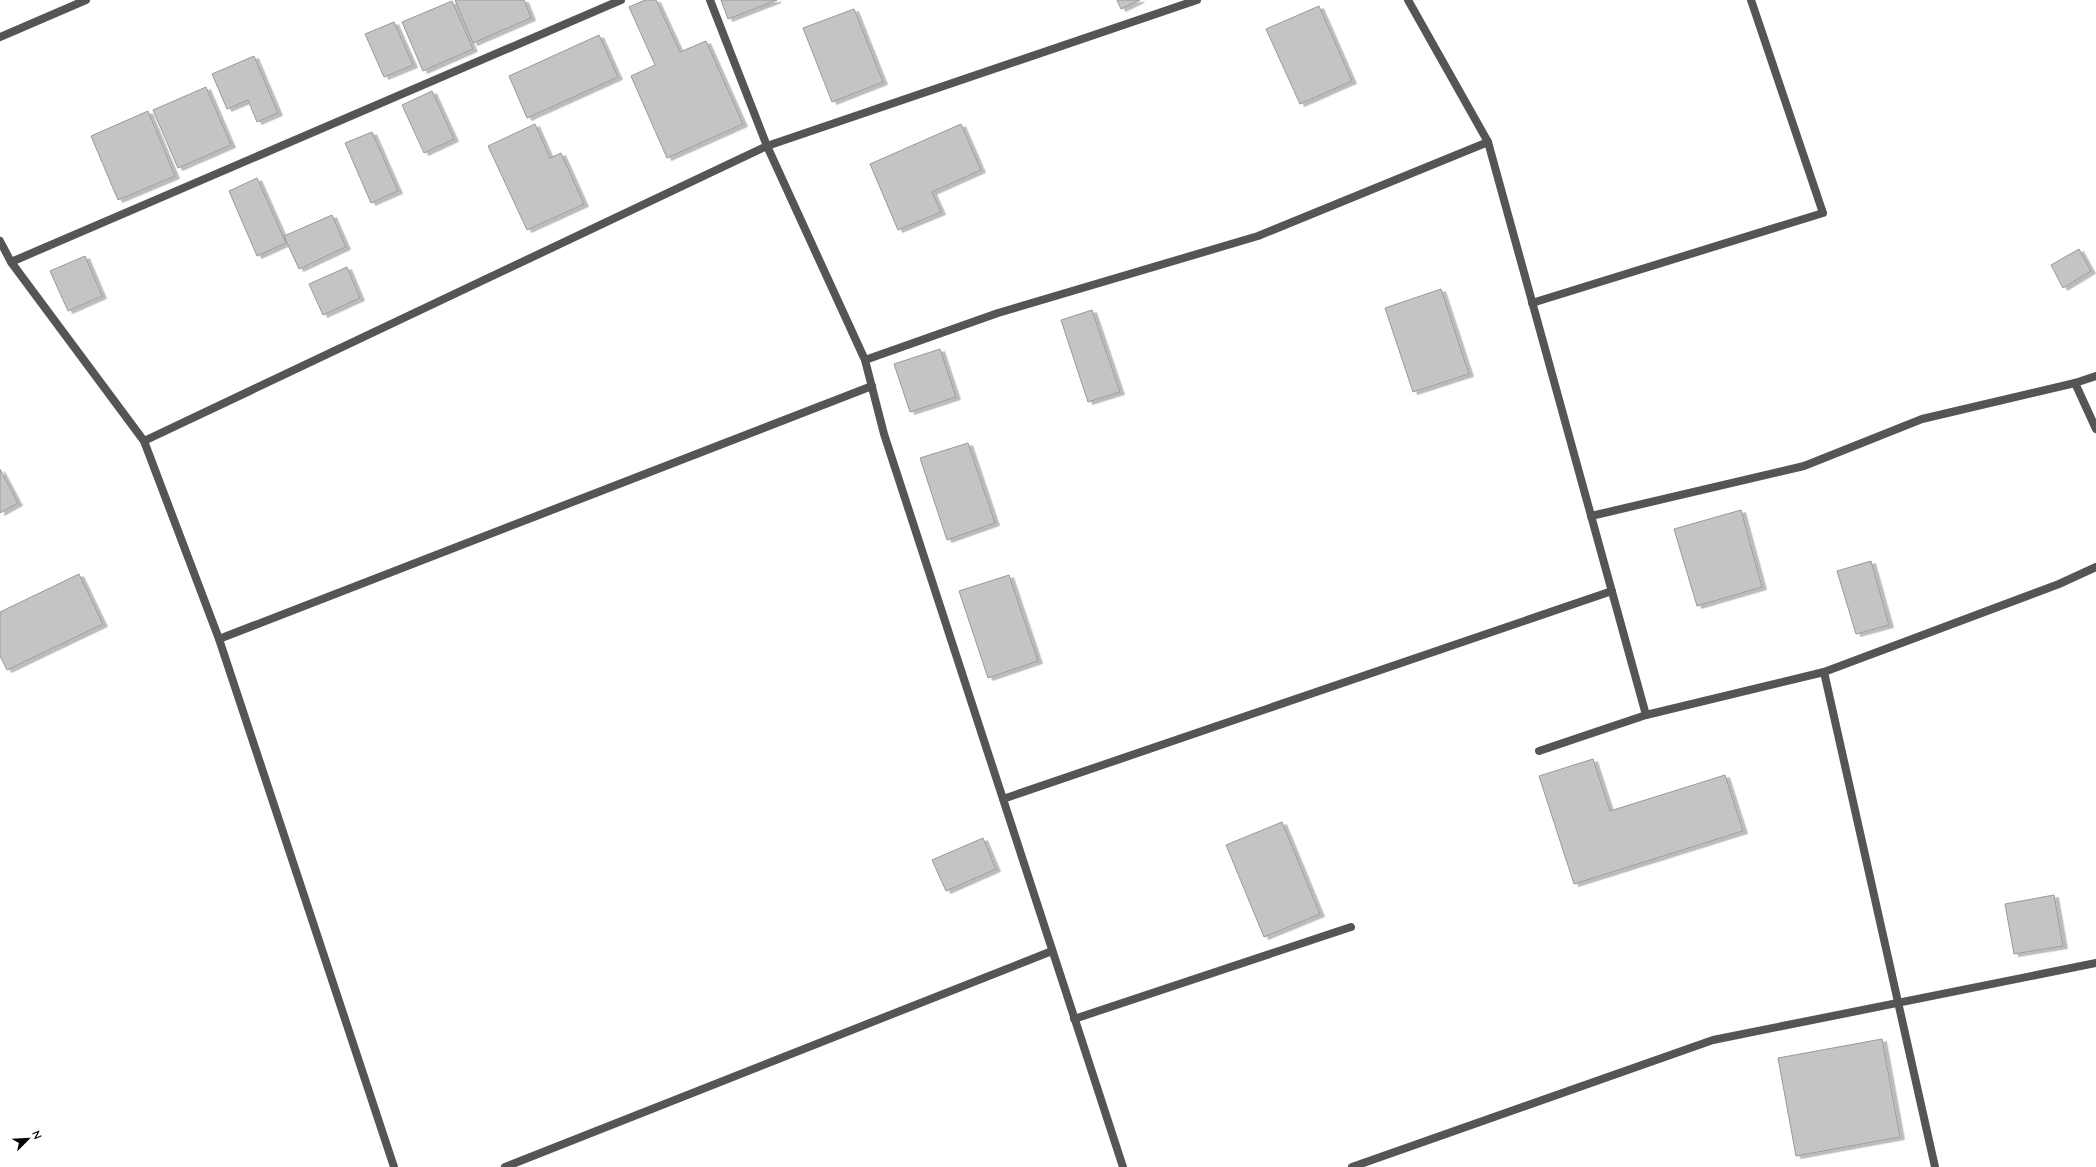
<svg xmlns="http://www.w3.org/2000/svg" width="2096" height="1167" font-family="Quicksand,sans-serif">
	<style>
		.building { fill: #c4c4c4; stroke: #999; filter: url(#shadow) }
		.lines { fill: none; stroke-linecap: round; stroke-linejoin: round }
		.minor { stroke: #555; stroke-width: 8 }
	</style>
	<defs>
		<filter id="shadow"><feDropShadow dx="4.5" dy="2.5" stdDeviation="0" flood-color="#0004"/></filter>
	</defs>
	<rect width="100%" height="100%" fill="#fff"/>
	<!-- building -->
	<g class="building">
		<path d="M455,0H524L531,18L473,43Z"/>
		<path d="M645,0H656L680,52L706,41L743,124L667,158L631,76L655,65L629,7Z"/>
		<path d="M721,0H777L728,19Z"/>
		<path d="M1117,0H1140L1121,9Z"/>
		<path d="M452,1L473,49L423,71L402,22Z"/>
		<path d="M1319,6L1352,81L1300,104L1266,29Z"/>
		<path d="M854,9L883,82L832,102L803,28Z"/>
		<path d="M394,22L413,65L384,77L365,34Z"/>
		<path d="M599,35L618,77L527,118L509,76Z"/>
		<path d="M254,56L278,113L257,122L248,100L227,109L212,74Z"/>
		<path d="M206,87L231,145L178,168L153,110Z"/>
		<path d="M432,91L454,139L424,153L402,105Z"/>
		<path d="M148,111L175,176L118,200L91,136Z"/>
		<path d="M535,124L550,158L561,153L584,204L527,230L488,146Z"/>
		<path d="M961,124L981,170L932,192L941,212L898,230L870,164Z"/>
		<path d="M372,132L398,191L371,203L345,143Z"/>
		<path d="M257,178L286,243L257,256L229,191Z"/>
		<path d="M332,215L346,247L299,269L284,236Z"/>
		<path d="M2079,249L2091,271L2063,288L2051,265Z"/>
		<path d="M85,256L102,296L68,311L50,271Z"/>
		<path d="M347,267L360,298L323,315L309,284Z"/>
		<path d="M1441,289L1469,374L1413,392L1385,308Z"/>
		<path d="M1092,310L1120,392L1088,402L1061,320Z"/>
		<path d="M940,349L956,397L910,412L894,364Z"/>
		<path d="M968,443L995,523L947,540L920,458Z"/>
		<path d="M0,469L18,503L0,513Z"/>
		<path d="M1741,510L1762,587L1697,606L1674,529Z"/>
		<path d="M1871,561L1889,625L1856,634L1837,571Z"/>
		<path d="M79,574L103,624L7,670L0,656V612Z"/>
		<path d="M1009,575L1038,661L988,678L959,591Z"/>
		<path d="M1593,759L1610,811L1725,775L1743,831L1574,884L1539,776Z"/>
		<path d="M1282,822L1320,914L1264,937L1226,845Z"/>
		<path d="M983,838L996,869L946,891L932,860Z"/>
		<path d="M2054,895L2063,946L2014,954L2005,904Z"/>
		<path d="M1882,1039L1900,1137L1796,1156L1778,1058Z"/>
	</g>
	<g class="lines">
		<!-- minor -->
		<g class="minor">
			<path d="M710,0L767,146L865,360L884,434L1123,1167"/>
			<path d="M1408,0L1488,142L1646,715"/>
			<path d="M0,37L86,0"/>
			<path d="M0,241L11,262L144,441L219,639L394,1167"/>
			<path d="M11,262L621,0"/>
			<path d="M1532,303L1823,213L1751,0"/>
			<path d="M865,360L998,313L1258,236L1488,142"/>
			<path d="M2075,383L2096,429"/>
			<path d="M144,441L767,146L1197,0"/>
			<path d="M1591,516L1804,466L1922,419L2075,383L2096,376"/>
			<path d="M219,639L872,386"/>
			<path d="M1824,672L1935,1167"/>
			<path d="M1539,751L1646,715L1824,672L2059,584L2096,567"/>
			<path d="M1003,799L1612,591"/>
			<path d="M1074,1019L1351,927"/>
			<path d="M505,1167L1052,951"/>
			<path d="M1352,1167L1713,1040L2096,963"/>
		</g>
	</g>
	<!-- north arrow -->
	<g transform="translate(28 1139) rotate(66)" stroke="#ffffff" stroke-width="3" paint-order="stroke">
	<path d="M0-3L7 15L0 10L-7 15Z" fill="#000000"/>
	<text y="-6" font-size="11" font-weight="bold" text-anchor="middle" fill="#000000">N</text>
	</g>
</svg>
